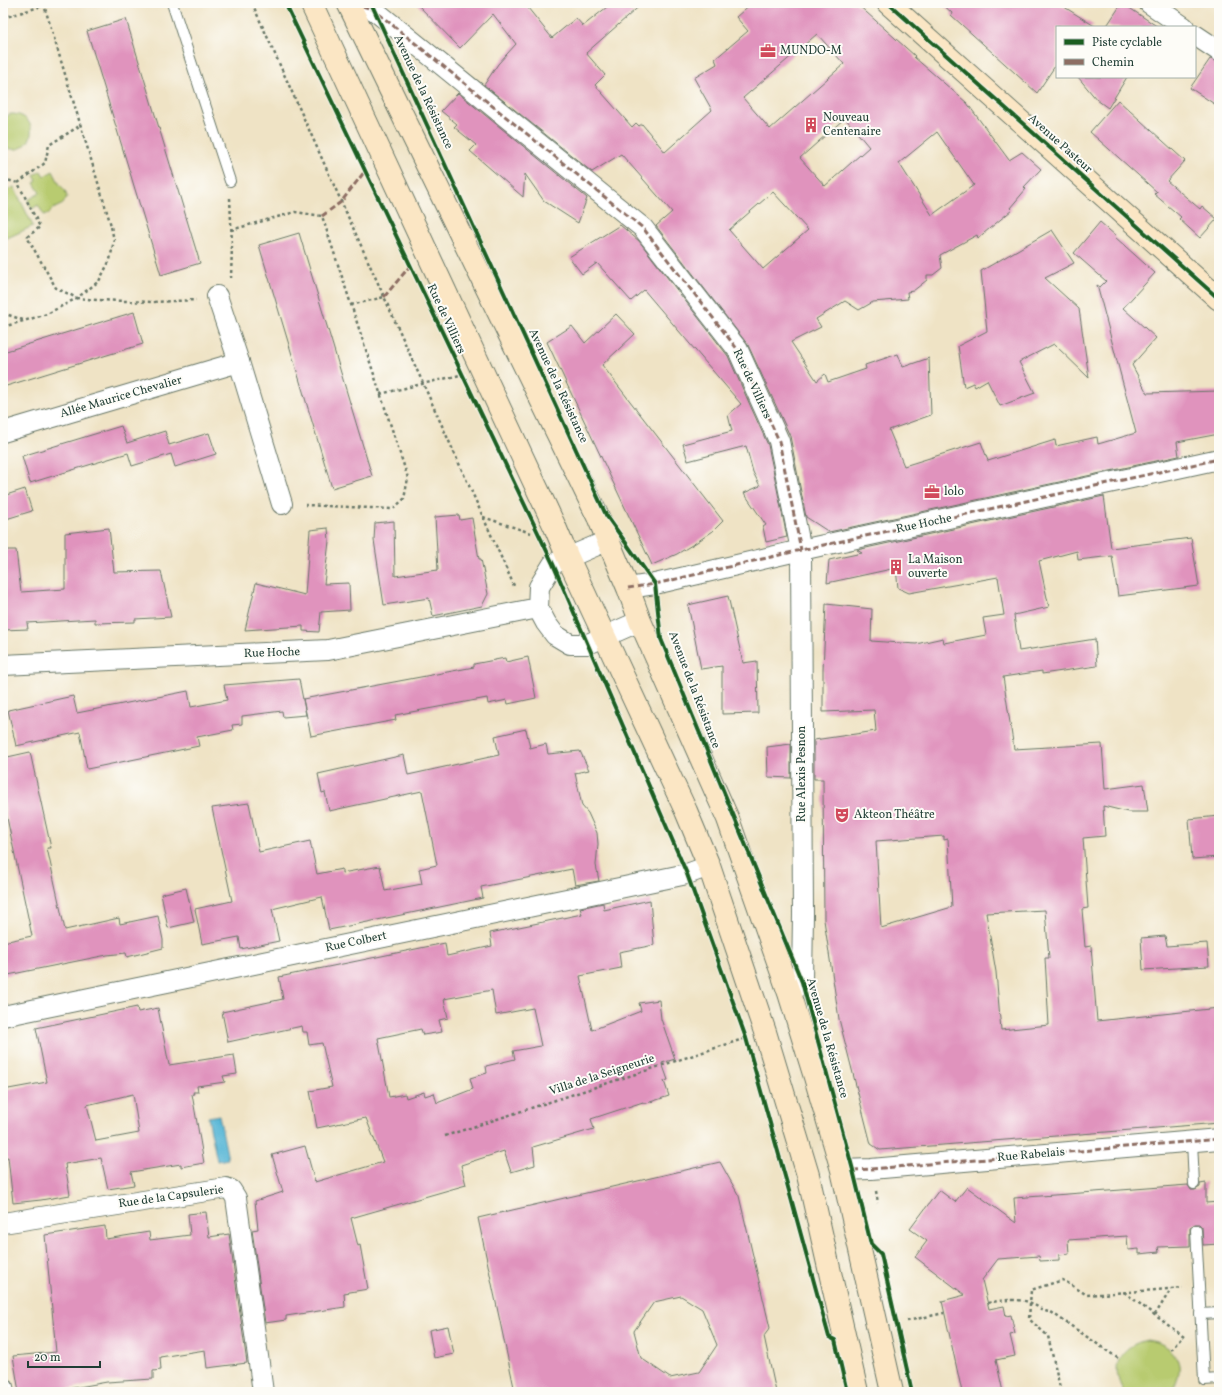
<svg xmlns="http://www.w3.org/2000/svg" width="1222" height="1395" font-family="Vollkorn,serif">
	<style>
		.green { fill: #b8cb6f; stroke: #6c8452 }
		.water { fill: #57b6d6; stroke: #3b7a85 }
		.building { fill: #e093bd; fill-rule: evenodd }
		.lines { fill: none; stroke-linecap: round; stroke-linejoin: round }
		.lane-casing { stroke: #687767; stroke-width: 12 }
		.street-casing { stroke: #687767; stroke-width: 22 }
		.secondary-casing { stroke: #687767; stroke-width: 24 }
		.path { stroke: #687767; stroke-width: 2.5; stroke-dasharray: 3 3; stroke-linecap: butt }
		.lane { stroke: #fff; stroke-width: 10 }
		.street { stroke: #fff; stroke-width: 20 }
		.secondary { stroke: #fbe6c4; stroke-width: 22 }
		.quiet { stroke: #8d6e63; stroke-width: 3; stroke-dasharray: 6 3; stroke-linecap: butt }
		.cycleway-casing { stroke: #fdfcf7; stroke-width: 6 }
		.cycleway { stroke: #1b5e20; stroke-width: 4 }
		.labels { text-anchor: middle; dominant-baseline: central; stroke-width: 4; stroke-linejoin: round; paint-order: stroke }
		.poi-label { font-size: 12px; fill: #1f3d34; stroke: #fdfcf7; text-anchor: start }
		.street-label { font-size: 12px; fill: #1f3d34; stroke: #fdfcf7 }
	</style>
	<rect width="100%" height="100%" fill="#fdfcf7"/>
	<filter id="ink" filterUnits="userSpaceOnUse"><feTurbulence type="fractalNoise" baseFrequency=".025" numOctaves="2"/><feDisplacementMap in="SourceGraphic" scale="8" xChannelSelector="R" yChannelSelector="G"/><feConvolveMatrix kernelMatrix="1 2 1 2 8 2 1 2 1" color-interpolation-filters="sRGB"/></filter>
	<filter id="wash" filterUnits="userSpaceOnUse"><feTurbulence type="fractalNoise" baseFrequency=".012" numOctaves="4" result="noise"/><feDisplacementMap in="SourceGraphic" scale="16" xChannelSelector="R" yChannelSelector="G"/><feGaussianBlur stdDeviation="0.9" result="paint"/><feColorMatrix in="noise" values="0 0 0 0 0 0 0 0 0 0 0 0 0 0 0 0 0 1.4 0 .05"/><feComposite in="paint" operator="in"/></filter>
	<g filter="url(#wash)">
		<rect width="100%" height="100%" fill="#efe3c5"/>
		<!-- green -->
		<g class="green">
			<path d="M11,114C45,114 32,162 3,146V118Z"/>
			<path d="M41,171L44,176L53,171L60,185L65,190L67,197L63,204L51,210L50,213L44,215L38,205L32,209L28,200L40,193L34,183L37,181L34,175Z"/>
			<path d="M14,187L33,226L3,240V192Z"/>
			<path d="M1147,1340C1176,1344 1189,1366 1171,1392H1124C1109,1367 1119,1346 1147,1340Z"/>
		</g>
		<!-- water -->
		<path class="water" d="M219,1115L228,1159L217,1161L208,1117Z"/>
		<g id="blocks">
			<!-- building -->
			<g class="building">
				<path d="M416,3H524L552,38L576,18L583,26L612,3H643L586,53L605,75L595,85L632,127L636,123L639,126L642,124L665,152L712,110L694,78L717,64L715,59L748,31L736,17L752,3H856L915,56L914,57L967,103L1009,160L1022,152L1041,169L1024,187L1026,189L1010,208L1012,210L978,238L977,235L940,255L942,268L933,275H927V280L913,291L907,292L908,299L873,302L859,310L845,301L816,319L821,327L791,342L817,381L825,374L828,382L866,369L865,365L898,354L903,367L929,358L931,415L889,430L904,466L981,442L988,461L1055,440L1056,446L1097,437L1098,444L1136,433L1097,285L1100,287L1106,281L1074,253L1100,222L1116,236L1115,237L1155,273L1123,308L1156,338L1132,365L1147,393L1219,391V434L1177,442L1179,456L829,532L806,517L790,436L748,345L656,226L672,212L621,154L592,172L484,85L498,64L516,44L493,14L460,48ZM817,34L844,64L770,129L743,98ZM845,118L869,147L825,186L800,158ZM937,132L974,185L932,215L899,163ZM773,192L808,230L763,269L729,230Z"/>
				<path d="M941,3H1058L1096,27H1057V63L1037,93L951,15L952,13Z"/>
				<path d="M1122,3L1158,27H1106Z"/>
				<path d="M126,19L200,263L161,275L87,31Z"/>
				<path d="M1210,59L1219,62V107L1190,88Z"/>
				<path d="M1078,77H1127L1108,108L1097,100Z"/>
				<path d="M458,93L587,198L578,223L544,201L525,174L523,197L470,151L476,145L454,127L457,124L441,111Z"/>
				<path d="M1118,100L1185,161L1167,181L1200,209L1202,206L1217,219L1200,238L1179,219L1181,217L1154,194L1157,191V192L1090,132Z"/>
				<path d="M620,225L639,241L728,356L768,445L787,537L766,542L763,527L766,525L744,493L760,486L753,472L746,446L688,461L683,444L732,431L728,415L741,404L644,290L631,301L597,263L582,274L569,257Z"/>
				<path d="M1052,230L1074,263L1045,278L1079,309L1089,378L1054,344L1019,362L1035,393L1000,406L987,380L975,387L973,383L964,387L958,346L987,331L981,271Z"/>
				<path d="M299,233L372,476L332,488L259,245Z"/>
				<path d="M134,312L143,344L3,387V352Z"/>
				<path d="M616,314L635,334L602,365L723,521L713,531L697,542L677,554L652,565L547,342L572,326L585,343Z"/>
				<path d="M121,426L127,443L165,431L169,445L209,433L216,454L175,467L171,454L132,466L128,453L30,483L22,456Z"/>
				<path d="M25,489L32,511L3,520V496Z"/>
				<path d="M1104,496L1111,548L1191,538L1199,586L1118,596L1112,556L1078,560L1077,551L1039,561L1049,607L1014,615L1019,651L1095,639L1097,666L1042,674V671L1003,677L1014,749L1102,744L1105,789L1144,784L1148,812H1128L1103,806L1105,836L1083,838L1088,908L1082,909L1085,947L1091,946L1097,1021L1219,1008V1123L880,1150L871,1144L839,1019L824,920L823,779H814V740L876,731L874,710L823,712V670L826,604L872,609L871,641L916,644L943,638L944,643L986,635L983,618L1004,615L998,577L909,593L898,588L896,568L827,583L829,560L862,553L857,550ZM944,836V840L948,839L952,907L881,928L876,841ZM1045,910L1049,958H1045L1049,1025L1001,1030L996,972L986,913Z"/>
				<path d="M459,515L460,520L472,518L479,559H481L488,594L482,606L433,616L429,598L384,605L374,540L375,523L394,521L395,576L438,570L435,517Z"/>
				<path d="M109,528L114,572L161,571L171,617L135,619V622L95,623V619L27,623L28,629L3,630V550H16L21,592L65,589V533Z"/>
				<path d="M328,528L329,541L324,584L349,583L350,610L321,612L319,632L303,631V626L245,630L256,583L305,595L310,530Z"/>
				<path d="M728,596L743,663L757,661L758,713L722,714V666L701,669L688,605Z"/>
				<path d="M528,657L536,698L508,704L507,700L488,704L487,698L395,715L396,720L311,736L303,699L474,667V664L505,658L506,662Z"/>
				<path d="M299,679L306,715L283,717L282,711L242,716V724L232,725L233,730L197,737L199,746L87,769L80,732L16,746L8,710L73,696L77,713L188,691L191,707L227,700L224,685Z"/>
				<path d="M526,729L530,748L546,744L548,754L580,751L589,770L575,773L582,806L588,813L597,833L598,844L596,865L599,881L575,885L572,869L481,887L483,898L329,930L322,897L272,909L279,941L241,949L239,937L202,944L195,909L232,901L212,808L249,803L259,852L310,841L317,874L342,869V873L380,866L385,891L422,884L419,869L437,865L422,791L329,811L325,792L322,793L318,774L404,755L408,775L499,755L495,736Z"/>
				<path d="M791,744V778L768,777L767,747Z"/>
				<path d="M30,752L51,848H47L65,930L119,918L120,924L158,916L163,940V948L127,957L126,953L107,955L3,976V942L32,936L3,799V758Z"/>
				<path d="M1219,816V857L1192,859L1189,819Z"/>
				<path d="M186,888L194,922L168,928L161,894Z"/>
				<path d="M650,900L654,945L619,952L621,968L580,976L592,1030L641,1011L639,1003L659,1000L661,1019L675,1059L662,1063L668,1080L664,1081L669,1096L644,1104L643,1102L591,1119L594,1129L533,1147L535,1165L511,1172L504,1151L461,1165L466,1185L351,1218L358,1246L360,1245L368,1289L344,1293L345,1307L286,1316V1320L265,1323L252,1230L258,1229L255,1201L283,1192L272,1155L305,1146L315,1182L383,1162L366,1118L317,1128L310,1091L332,1087L322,1043L309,1045L307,1032H303L302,1026L228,1042L222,1012L283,999L279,977L445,943L447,956L492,946L490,933L582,914L580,908L603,903L604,910ZM492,990L496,1015L533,1008L541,1046L513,1051L515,1059L486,1066L487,1073L470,1078L473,1089L437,1103L434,1093L425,1096L424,1092L406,1098L405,1094L389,1097L378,1038L421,1029L423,1035L442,1032L439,1020L448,1018L444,999Z"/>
				<path d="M1165,936L1167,946L1207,943L1209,966L1143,970L1141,938Z"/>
				<path d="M137,1007L138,1012L158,1008L169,1065L234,1055L237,1074L223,1076L225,1082L197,1086L198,1092H193L194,1094H192L204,1163L181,1167V1164L131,1172L134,1185L108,1189L101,1158L65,1164L70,1195L41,1200L13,1203L8,1157L3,1158V1090L47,1082L36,1028ZM133,1094L139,1133L96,1141L87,1105Z"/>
				<path d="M720,1162L739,1196L770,1328L764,1336L776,1392H515L478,1218ZM681,1296L702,1309L717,1345L699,1372L670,1378L641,1358L634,1331L654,1302Z"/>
				<path d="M1206,1183V1203L1219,1202V1244L1203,1245L1202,1227L1199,1224H1195L1190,1227V1246L1158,1247L1159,1252L1139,1254V1249L1128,1250L1127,1236L1068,1240L1069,1254L1059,1255V1260L1040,1261L1039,1256L998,1259L982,1280L989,1309L1004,1306L1006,1316L1011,1315L1015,1334L1010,1335L1015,1356L996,1360L1003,1392H962L942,1301L965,1295L915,1257L927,1241L910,1229L939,1190L955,1202L967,1187L1016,1223L1014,1198L1188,1185L1191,1190H1195L1200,1187V1184Z"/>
				<path d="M206,1212L209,1237L229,1234L247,1363L207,1368L205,1350L160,1357L161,1370L153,1371V1379L107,1382L51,1392H19L13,1356L56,1352L45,1235L105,1226L106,1239L149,1232L150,1240L190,1235L188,1214Z"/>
				<path d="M448,1326L454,1354L434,1358L429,1330Z"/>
			</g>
		</g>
	</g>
	<g filter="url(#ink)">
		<use href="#blocks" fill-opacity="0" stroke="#687767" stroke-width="1"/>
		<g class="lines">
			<defs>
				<g id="lane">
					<path d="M172,3L230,181"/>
					<path d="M1192,1141L1194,1184"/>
					<path d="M1196,1230L1204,1380L1219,1379"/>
					<path d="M1200,1314L1219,1313"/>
				</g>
				<g id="street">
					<path d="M354,3L374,10L643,228L738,350L779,441L801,550L803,914L802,982L789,993"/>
					<path d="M1149,3L1184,27"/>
					<path d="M1195,35L1219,51"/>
					<path d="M239,362L282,504"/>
					<path d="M3,432L239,362L217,296"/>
					<path d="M609,540L553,564L539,587L538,608L546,623L555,635L570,644H588L640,621"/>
					<path d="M628,588L655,584L801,550L1219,459"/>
					<path d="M3,665L328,650L538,608"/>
					<path d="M3,1016L687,874L709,866"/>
					<path d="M842,1170L871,1169L1219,1139"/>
					<path d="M3,1223L226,1188L231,1190L236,1198L263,1392"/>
					<path d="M3,1387L4,1392"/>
				</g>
				<g id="secondary">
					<path d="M311,3L555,527L568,558L686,811L709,866L765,1032L808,1175L857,1392"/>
					<path d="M348,3L599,519L628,588L640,621L728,819L789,993L815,1077L842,1170L892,1392"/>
					<path d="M888,3L1219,299"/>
				</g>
			</defs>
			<!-- lane casing -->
			<use href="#lane" class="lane-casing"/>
			<!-- street casing -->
			<use href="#street" class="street-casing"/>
			<!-- secondary casing -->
			<use href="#secondary" class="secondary-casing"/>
			<!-- path -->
			<g class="path">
				<path d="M252,3L515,588"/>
				<path d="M3,18L52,3"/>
				<path d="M3,179L18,183L40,227L27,237L56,288L77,298L97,300L153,302L196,300"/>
				<path d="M18,183L45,163L49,145L81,125"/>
				<path d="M230,198L232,245L231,278"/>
				<path d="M231,230L295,212L322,216L408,478L404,499L393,509L305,505"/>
				<path d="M351,305L384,297"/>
				<path d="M3,313L23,320"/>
				<path d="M3,327L47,314L77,298L99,281L110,260L114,240L110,222L44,5"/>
				<path d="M380,394L460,375"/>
				<path d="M483,517L531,533"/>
				<path d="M445,1136L743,1039"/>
				<path d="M876,1191L878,1203"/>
				<path d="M1124,1292L1184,1337"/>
				<path d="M988,1303C1000,1300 1020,1298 1031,1303C1039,1307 1043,1312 1051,1312L1119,1359"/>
				<path d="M1155,1315L1171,1289"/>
				<path d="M907,1321L944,1313"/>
				<path d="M1171,1350L1183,1336"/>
				<path d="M1061,1392L1048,1336L1029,1319L1031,1290L1063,1280L1087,1295L1183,1288"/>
			</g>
			<!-- lane -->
			<use href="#lane" class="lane"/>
			<!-- street -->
			<use href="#street" class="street"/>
			<!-- secondary -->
			<use href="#secondary" class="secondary"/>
			<!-- quiet -->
			<g class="quiet">
				<path d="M354,3L374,10L643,228L738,350L779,441L801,550"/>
				<path d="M322,216L341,202L365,171"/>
				<path d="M384,297L410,266"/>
				<path d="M628,588L655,584L801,550L1219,459"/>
				<path d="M853,1170L871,1169L1219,1139"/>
			</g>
			<defs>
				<g id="cycleway">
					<path d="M285,3L553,564L687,874L746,1038L786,1180L829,1337L835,1340L847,1392"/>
					<path d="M371,3L606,515L655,584L661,639L802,982L853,1170L871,1244L881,1254L912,1392"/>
					<path d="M888,3L1219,299"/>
				</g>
			</defs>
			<!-- cycleway casing -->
			<use href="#cycleway" class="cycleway-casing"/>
			<!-- cycleway -->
			<use href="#cycleway" class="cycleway"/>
		</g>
	</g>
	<!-- icons -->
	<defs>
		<symbol id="office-bare" viewBox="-9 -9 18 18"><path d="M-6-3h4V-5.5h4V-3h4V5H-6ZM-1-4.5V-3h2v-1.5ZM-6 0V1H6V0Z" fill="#d1495b" stroke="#fdfcf7" stroke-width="2.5" paint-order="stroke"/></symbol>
		<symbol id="building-bare" viewBox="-9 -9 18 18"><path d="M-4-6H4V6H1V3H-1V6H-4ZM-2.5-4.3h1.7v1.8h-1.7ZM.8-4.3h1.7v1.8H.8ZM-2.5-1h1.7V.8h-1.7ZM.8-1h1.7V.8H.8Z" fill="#d1495b" stroke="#fdfcf7" stroke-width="2.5" paint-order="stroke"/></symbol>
		<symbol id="theatre-bare" viewBox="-9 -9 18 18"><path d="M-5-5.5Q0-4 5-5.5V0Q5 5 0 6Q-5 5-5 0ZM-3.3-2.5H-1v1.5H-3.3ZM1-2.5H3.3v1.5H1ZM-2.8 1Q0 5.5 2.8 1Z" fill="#d1495b" stroke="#fdfcf7" stroke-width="2.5" paint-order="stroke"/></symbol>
	</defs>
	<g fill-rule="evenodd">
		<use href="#office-bare" x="757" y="40" width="22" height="22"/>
		<use href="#building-bare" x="800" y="114" width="22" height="22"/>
		<use href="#office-bare" x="921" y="481" width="22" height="22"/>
		<use href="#building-bare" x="885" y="556" width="22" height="22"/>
		<use href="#theatre-bare" x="831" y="804" width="22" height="22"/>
	</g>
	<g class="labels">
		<!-- poi labels -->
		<g class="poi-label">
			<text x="780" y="51">MUNDO-M</text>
			<text x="823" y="118">Nouveau<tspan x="823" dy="14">Centenaire</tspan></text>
			<text x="944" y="492">lolo</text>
			<text x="908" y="560">La Maison<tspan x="908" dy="14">ouverte</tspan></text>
			<text x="854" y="815">Akteon Théâtre</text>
		</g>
		<!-- street labels -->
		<g class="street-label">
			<text transform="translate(423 92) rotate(65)">Avenue de la Résistance</text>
			<text transform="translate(1060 144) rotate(42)">Avenue Pasteur</text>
			<text transform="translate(446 319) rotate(65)">Rue de Villiers</text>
			<text transform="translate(752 384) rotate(65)">Rue de Villiers</text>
			<text transform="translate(558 386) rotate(65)">Avenue de la Résistance</text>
			<text transform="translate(121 397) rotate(-16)">Allée Maurice Chevalier</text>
			<text transform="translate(924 524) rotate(-12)">Rue Hoche</text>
			<text transform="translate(272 653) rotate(-2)">Rue Hoche</text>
			<text transform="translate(694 690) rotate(69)">Avenue de la Résistance</text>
			<text transform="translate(802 774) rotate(-90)">Rue Alexis Pesnon</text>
			<text transform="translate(356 942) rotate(-12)">Rue Colbert</text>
			<text transform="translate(827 1038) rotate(74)">Avenue de la Résistance</text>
			<text transform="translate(602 1075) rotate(-18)">Villa de la Seigneurie</text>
			<text transform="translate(1031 1155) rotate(-5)">Rue Rabelais</text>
			<text transform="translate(171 1197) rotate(-8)">Rue de la Capsulerie</text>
		</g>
	</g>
	<!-- margin -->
	<rect width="1222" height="1395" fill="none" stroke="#fdfcf7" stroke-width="16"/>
	<!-- legend -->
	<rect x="1056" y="26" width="140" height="52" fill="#fdfcf7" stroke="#a4b0a9"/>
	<rect x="1064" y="39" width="20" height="6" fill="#1b5e20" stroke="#a4b0a9"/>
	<text x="1092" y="46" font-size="12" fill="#1f3d34">Piste cyclable</text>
	<rect x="1064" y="59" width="20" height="6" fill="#8d6e63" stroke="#a4b0a9"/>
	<text x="1092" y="66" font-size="12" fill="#1f3d34">Chemin</text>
	<!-- scale -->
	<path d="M28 1361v6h72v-6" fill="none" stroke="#1f3d34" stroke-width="2"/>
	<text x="34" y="1361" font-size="12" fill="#1f3d34" stroke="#fdfcf7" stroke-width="3" paint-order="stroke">20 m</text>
</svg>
